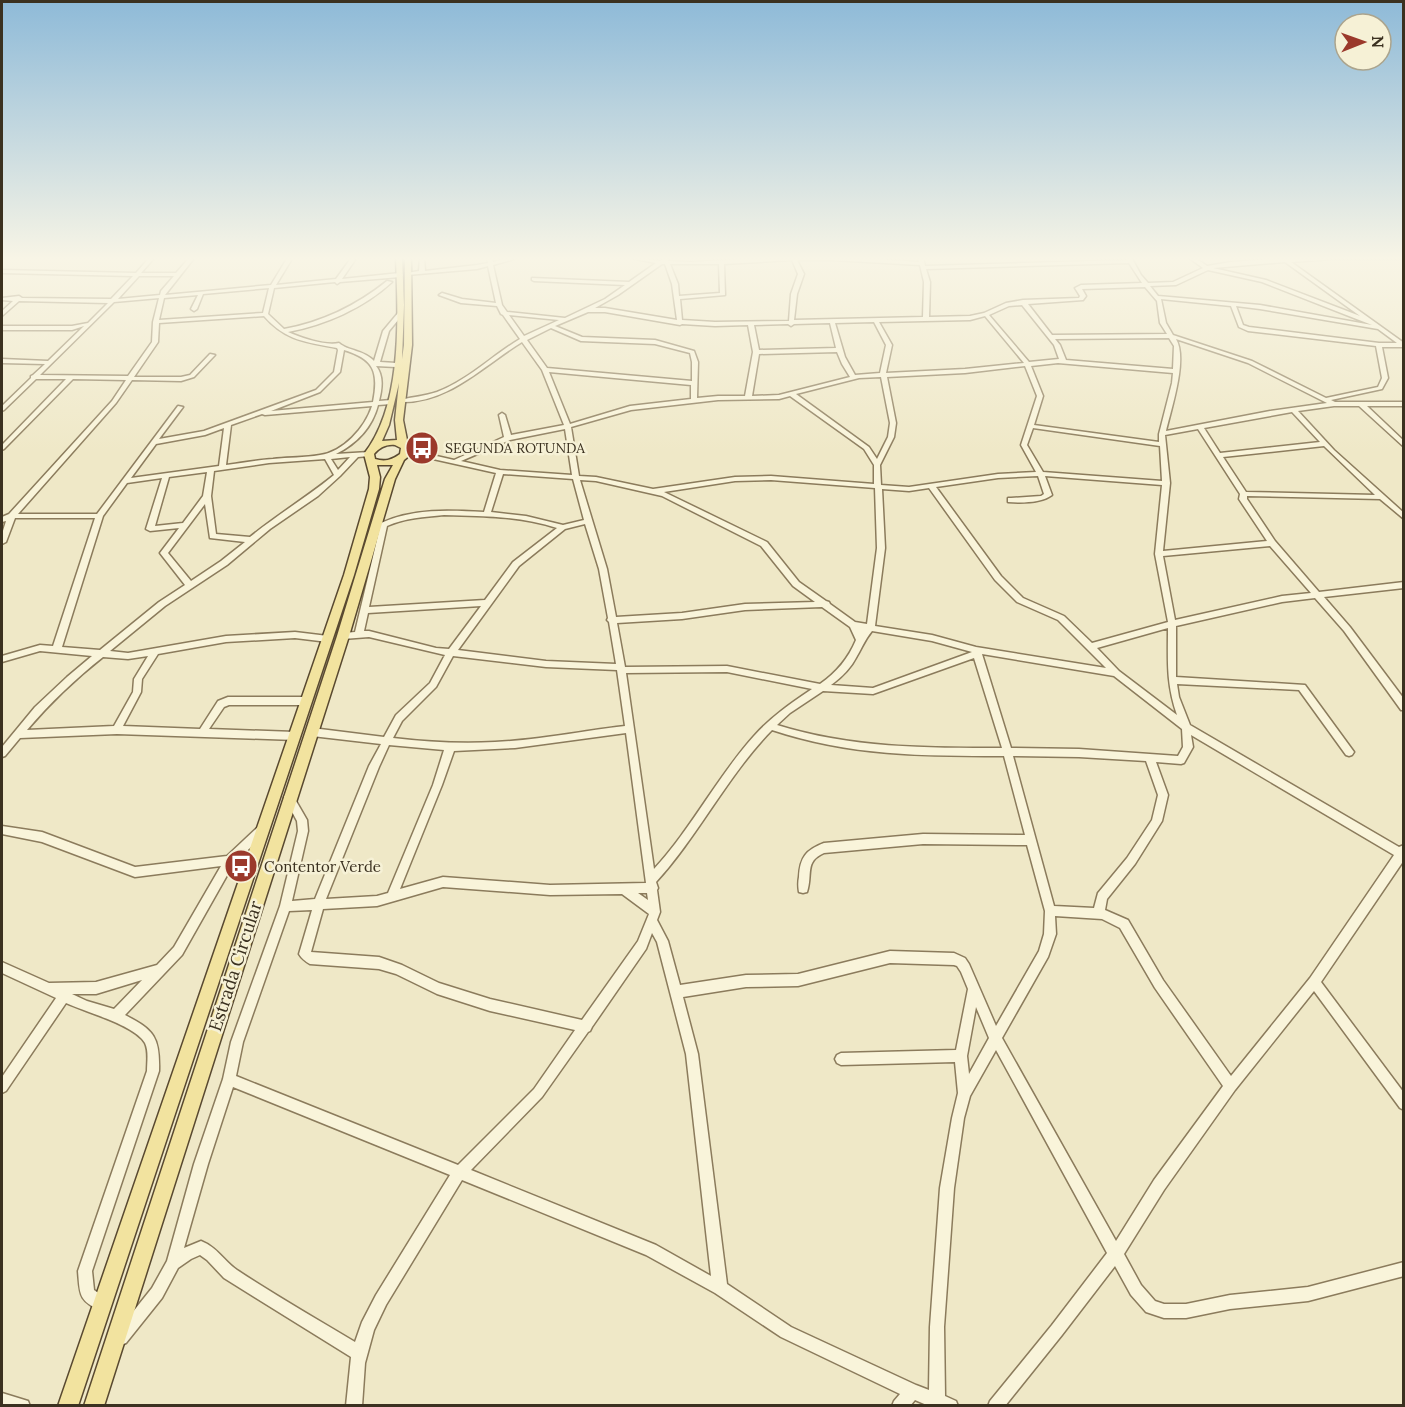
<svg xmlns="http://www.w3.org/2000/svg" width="1405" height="1407" font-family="Lora,serif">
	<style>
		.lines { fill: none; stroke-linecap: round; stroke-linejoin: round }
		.minor-casing { stroke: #8b7b5c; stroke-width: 3 }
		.major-casing { stroke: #594930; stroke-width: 3 }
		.minor { fill: #f9f4da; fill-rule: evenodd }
		.major { fill: #f2e39f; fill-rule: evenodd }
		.labels { text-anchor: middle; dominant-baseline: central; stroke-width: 5; stroke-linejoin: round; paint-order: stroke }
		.far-poi-label { font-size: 14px; fill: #3b3120; stroke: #f6f1d6; text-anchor: start }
		.poi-label { font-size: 15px; fill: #3b3120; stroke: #f6f1d6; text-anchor: start }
		.near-street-label { font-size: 18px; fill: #3b3120; stroke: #f6f1d6 }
	</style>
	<rect width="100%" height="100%" fill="#efe8c7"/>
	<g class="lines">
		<defs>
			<g id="minor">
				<path d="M150,257H155L141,273H176L190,257H195L165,295L271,285L288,257H293L276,285L336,279L352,257H357L342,279L400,273L403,275L400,277L340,282L337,284L335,282L274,288L268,314L284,329C323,322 357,305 387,281L392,282C364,308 325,325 288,332C302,338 325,346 339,343C348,351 364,350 374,361L383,331L398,313L403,314L389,331L380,362L396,363L399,365L396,367L376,366C384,376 382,389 379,401L391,400L394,402L391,404L378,405C372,428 356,444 336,454L369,452L372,454L369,456L358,457L340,476L318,496L270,529L227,565L165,606L110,651L128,653L226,636L295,632L328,636L332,639L328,642L295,638L226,642L158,654L142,679L141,692L123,726L200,729L218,701L228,697H307L310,699L311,701L310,703L307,705H229L224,707L209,729L295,732L298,733L300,736L298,739L295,740L117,734L20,738L5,756L2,757V747L35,707L67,677L92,656L40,651L2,662V656L40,645L53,646L95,518H15L6,542L2,544V534L6,521L2,522V517L9,514L112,401L126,380L73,379L4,449L2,450V445L66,379H36L4,410L2,411V406L31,378V376L33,375L45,364L2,363V359L48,361L84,326L72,330H2V326H72L88,323L108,303L19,301L2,316V311L13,301L2,300V298L19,296L22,298L111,299L133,276L2,273V270L136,273ZM139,276H174L161,291L160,295L118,299ZM269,288L263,313L159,320L164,298L198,295L191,309L194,311L197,309L203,294ZM159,298L153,322L152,342L128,376L40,375L114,302ZM264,316C286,341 306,342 337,348L338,350L334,372L316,390L204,431L159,439L183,407L178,406L97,514H18L116,403L132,380L181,381L194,377L215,355L210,354L190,375L181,377H134L158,342L159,323ZM344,350C374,359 379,372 373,402L271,411L320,392L340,372ZM372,406C365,428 343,452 320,455C304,458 288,457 273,459C257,460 241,463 226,465L231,425L262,414L265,415ZM224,428L219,466L131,478L156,444L205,435ZM350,457L338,470L331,459ZM325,459L334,475C307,497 277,515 250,537L216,534L211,496L214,471L269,463ZM207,472L203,496L183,523L155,526L169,477ZM162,478L146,529L150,531L179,528L160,553L185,585L159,602L100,650L62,647L103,516L127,483ZM205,504L210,538L245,542L221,561L191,581L168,553ZM148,656L134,679L133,692L114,726L27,730C50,703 75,679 103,657L128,659Z"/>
				<path d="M420,257H424L425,271L477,265L488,263L487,257H492L493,262L511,257H521L493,265L502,305L507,312L565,318L605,299L625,285L534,281L532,280V278L629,282L656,263L625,257L660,261L665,257H671L667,261L691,262L783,257H848L919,262L918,257H923L925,266L1127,260L1126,257H1131L1141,275L1148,283L1173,282L1203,268L1188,257H1194L1207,266L1231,262L1285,258L1404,257V259H1332L1291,262L1404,343V347H1382L1388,378L1382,389L1331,400L1335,402H1404V406H1367L1404,441V447L1359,406H1334L1298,411L1334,450L1404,513V519L1380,499L1247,496V499L1275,541L1319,592L1404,582V588L1324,597L1350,627L1404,699V710H1401L1344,631L1315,598L1282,602L1176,626V677L1305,685L1354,752L1352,755L1349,756L1346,755L1299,690L1177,684L1179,697L1190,725L1399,847L1404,845V860L1321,982L1404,1093V1110L1400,1108L1314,991L1235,1090L1164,1190L1124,1254L1141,1285L1155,1301L1164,1304H1186L1230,1295L1308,1287L1404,1262V1276L1308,1301L1230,1309L1186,1318H1164L1146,1312L1131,1295L1115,1266L1062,1335L1005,1406H988L990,1401L1052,1325L1107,1253L996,1050L970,1096L964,1118L954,1188L944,1327L945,1396L956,1401L958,1406H929L915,1400L910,1406H892L894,1401L900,1394L781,1337L715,1293L646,1255L462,1180L386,1305L374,1330L365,1363L362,1406H346L351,1357L224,1278L207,1260L200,1255L191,1259L178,1268L162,1298L126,1343L121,1345L116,1343L114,1338L116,1333L152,1288L167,1261L194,1164L223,1079L231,1042L280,906L298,831L297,821L284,797L286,794L289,793L292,794L307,820L308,831L292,901L315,899L369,766L381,744L312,736L309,735L307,732L309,729L312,728L384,737L396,715L430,683L445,655L369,637L343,639L339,636L343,633L355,632L381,523C413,508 450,510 484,512L496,473L406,453L403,451L406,449L454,460L504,437L499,415L502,413L505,415L511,435L564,425L542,370L522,342C484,365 448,404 400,402V400C412,397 425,396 437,392C467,381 493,355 520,339L503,315L501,314L497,306L461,303L439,295L442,293L462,299L496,303L488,266L477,269L407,275V273L419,271ZM792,260L798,274L791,294L789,321L715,322L682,320L680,299L725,295L724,264ZM797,260H832L920,265L924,282L923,317L794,320L797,294L804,274ZM1285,262L1360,316L1266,280L1213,268ZM1129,263L1142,283L1081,285L1075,288L1080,296L1079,298L1023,300L1006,303L984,313L970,316L929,317L930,282L926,269ZM662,264H665L672,284L677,320L605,308H595L618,295ZM670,264H719L720,293L679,296L678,284ZM1208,270L1262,282L1372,325L1260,305L1158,296L1150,286L1176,285ZM1145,287L1157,301L1160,323L1167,334L1052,335L1028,304L1083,300L1086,296L1082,289ZM1161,299L1231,306L1239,327L1248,331L1376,346L1382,378L1378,387L1326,398L1252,361L1173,335L1166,323ZM1022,305L1054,345L1059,359L1029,362L989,315L1009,306ZM1236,306L1260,309L1378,329L1397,343H1379L1249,327L1243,325ZM588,312H605L680,325L682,324L715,326L748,325L753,352L745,396H718L697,398L698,362L694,351L655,340L582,337L555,326ZM509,315L559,320L524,336ZM985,316L1024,363L965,369L886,373L892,345L879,322L970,320ZM874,322L886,345L880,373L855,375L845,357L835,323ZM830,323L836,348L759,350L754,325L788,324L791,326L794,324ZM551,328L581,341L655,344L690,353L692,362V381L547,368L527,340ZM1169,338L1174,346L1173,369L1066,360L1060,345L1055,339ZM1176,339L1248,363L1327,403L1270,411L1166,431C1171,409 1188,359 1176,339ZM837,352L842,364L850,377L779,395L752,396L759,354ZM1058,363L1173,373L1172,383L1159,434V442L1034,425L1043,396L1031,366ZM1025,366L1037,396L1021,445L1036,472L998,474L909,487L881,485L880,465L894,437L896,423L887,377L965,373ZM549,372L691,385V399L630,406L570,424ZM881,377L890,423L888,437L877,459L869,447L796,394L859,378ZM790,396L864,449L874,465V484L771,476L735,477L653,489L596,477L579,476L571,427L631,410L718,400L779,399ZM1292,412L1320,442L1220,453L1204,428ZM1033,428L1160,446L1162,481L1043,472L1027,445ZM565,429L572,475L500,470L461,461L510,440ZM1198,429L1240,494L1239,499L1267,541L1163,551L1170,483L1165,435ZM1324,446L1375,495L1246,492L1223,457ZM503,474L573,479L584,520L563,525L526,516L491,512ZM1038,476L1044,494L1041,496L1011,498H1008V502C1022,503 1041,503 1052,495L1045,476L1162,485L1155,554L1168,622L1092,643L1064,616L1023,598L1001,576L936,487L998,478ZM580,480L596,481L662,496L761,546L793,586L815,602L745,604L682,613L616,617L607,569ZM771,480L875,488L877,548L867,624L855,622L830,604L829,602L826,601L799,582L767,542L664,492L735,481ZM882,489L909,491L929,488L995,580L1017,602L1058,620L1106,668L976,647L932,635L875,626L885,548ZM444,515C481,516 521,516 557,528L513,562L485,600L369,607L387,526C405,518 424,517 444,515ZM585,524L599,569L608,618L607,620L609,622L616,664L546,661L458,650L519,566L565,529ZM1270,546L1311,593L1282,596L1175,620L1163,556ZM481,606L449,649L436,648L369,631H364L368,613ZM822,607L850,627L856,640C848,659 837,672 820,684L727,666L625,667L617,623L682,619L745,610ZM1168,628C1168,661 1166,683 1177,715L1119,671L1097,648ZM872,631L932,641L972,652L873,688L831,685C842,677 851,668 857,656C863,646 864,641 872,631ZM982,654L1114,676L1182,729L1183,747L1178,756L1079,749L1011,748ZM453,656L546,667L617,670L625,726C582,731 539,740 495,742C461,744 427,742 393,738L402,721L436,687ZM974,658L1002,748C926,748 850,748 777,725L790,713L823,691L873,694ZM727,672L812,689C791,703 771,717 754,736C717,777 692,828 654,869L626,673ZM772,730C850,756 922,756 1004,756L1025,835L923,834L824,843C806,850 800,857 799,877C798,882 798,886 799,892L803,893L807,892C813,874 804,862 824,853L923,844L1027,845L1045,911L1044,934L1039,951L996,1026L969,964L965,958L954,953L890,951L798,974L746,975L680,985L668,941L657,920L660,912L657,890L658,888L656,882C699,835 727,776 772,730ZM626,733L646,883L550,885L443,877L400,889L442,785L454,751L515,748ZM1191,735L1394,855L1310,978L1231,1076L1163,980L1128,920L1105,910L1107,899L1135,864L1162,821L1168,795L1156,762L1181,764L1184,763L1193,747ZM389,745L444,750L433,785L388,893L377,896L326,899L379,767ZM1013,756L1079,757L1146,761L1158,795L1152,820L1127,858L1098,893L1094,908L1054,906ZM443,887L550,895L622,894L649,914L638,941L582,1020L490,999L439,983L402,965L379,957L311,952L323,909L377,906ZM638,893H647L648,900ZM312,910L299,954C302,959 305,961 310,964L379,969L396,974L437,994L490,1011L575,1030L534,1089L458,1165L236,1076L243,1042L289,911ZM1055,916L1102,919L1120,928L1155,988L1223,1086L1154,1180L1116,1241L1002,1038L1048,957L1056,934ZM652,933L657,942L686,1054L711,1276L656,1245L471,1170L542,1097L588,1032L590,1031L592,1027L646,949ZM890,963L954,965L957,966L961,972L968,989L956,1050L841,1053L837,1055L835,1059L837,1063L841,1065L955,1062L958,1093L952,1118L940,1188L930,1327L929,1390L916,1385L791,1327L727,1284L698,1054L683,997L746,987L798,986ZM976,1007L989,1038L969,1074L967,1056ZM233,1087L450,1175L376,1295L362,1322L355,1342C315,1318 275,1295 237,1270C223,1260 218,1248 201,1241L184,1248L208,1164Z"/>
				<path d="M2,826L42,832L135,867L227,856L258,827L262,826L266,827L267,830L266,833L234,863L182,955L125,1015C154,1030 160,1037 159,1071L92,1271L94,1290L107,1299L109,1304L107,1309L102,1311C78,1301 80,1294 78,1271L147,1071C147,1062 149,1051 145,1043C135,1025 85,1012 66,1003L6,1091L2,1093V1077L56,998L2,973V962L49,983L96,982L157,965L174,947L221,866L135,877L42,842L2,834ZM142,980L114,1009L87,1001L72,994H96Z"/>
				<path d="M2,1393L28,1401L30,1406H2Z"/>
			</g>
			<path id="major" d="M396,257H402L404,305L402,359L404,345L405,257H411L412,345L403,420L410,455L404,460L395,479L349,636L104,1406H84L337,636L385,479L393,465H377L380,477L379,489L354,575L78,1406H58L344,575L369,489L370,477L364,454C403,404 398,318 396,257ZM399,383L395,420L397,440L382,441L389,425ZM395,445L401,448L400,454C392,460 385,462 375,459L374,454C379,448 386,444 395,445Z"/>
		</defs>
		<!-- minor casing -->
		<use href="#minor" class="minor-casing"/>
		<!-- major casing -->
		<use href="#major" class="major-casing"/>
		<!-- minor -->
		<use href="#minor" class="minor"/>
		<!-- major -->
		<use href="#major" class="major"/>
	</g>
	<!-- sky -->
	<linearGradient id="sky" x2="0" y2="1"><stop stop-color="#8ebad8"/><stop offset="0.57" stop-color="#f8f5e6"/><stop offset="1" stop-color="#f8f5e6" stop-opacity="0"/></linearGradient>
	<rect width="1405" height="454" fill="url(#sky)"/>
	<!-- icons -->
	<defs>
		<symbol id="bus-disc" viewBox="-11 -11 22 22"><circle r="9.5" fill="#9b392b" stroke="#f6f1d6"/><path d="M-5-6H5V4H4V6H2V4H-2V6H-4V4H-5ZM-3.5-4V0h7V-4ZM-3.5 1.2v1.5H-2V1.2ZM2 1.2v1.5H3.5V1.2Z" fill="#fff"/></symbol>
	</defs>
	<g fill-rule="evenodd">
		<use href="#bus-disc" x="403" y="429" width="38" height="38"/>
		<use href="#bus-disc" x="222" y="847" width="38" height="38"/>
	</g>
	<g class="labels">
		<!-- far-poi labels -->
		<g class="far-poi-label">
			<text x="445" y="448">SEGUNDA ROTUNDA</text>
		</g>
		<!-- poi labels -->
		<g class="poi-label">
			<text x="264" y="866">Contentor Verde</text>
		</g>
		<!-- near-street labels -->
		<g class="near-street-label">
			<text transform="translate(235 966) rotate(-72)">Estrada Circular</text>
		</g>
	</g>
	<!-- border -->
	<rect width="1405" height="1407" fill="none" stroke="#3b3120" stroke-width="6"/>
	<!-- north arrow -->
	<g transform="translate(1363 42) rotate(89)"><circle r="28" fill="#f6f1d6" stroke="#aba48d" stroke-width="1.5"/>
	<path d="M0-4.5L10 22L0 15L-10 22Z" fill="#9b392b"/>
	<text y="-9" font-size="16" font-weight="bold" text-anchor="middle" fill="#3b3120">N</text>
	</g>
</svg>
